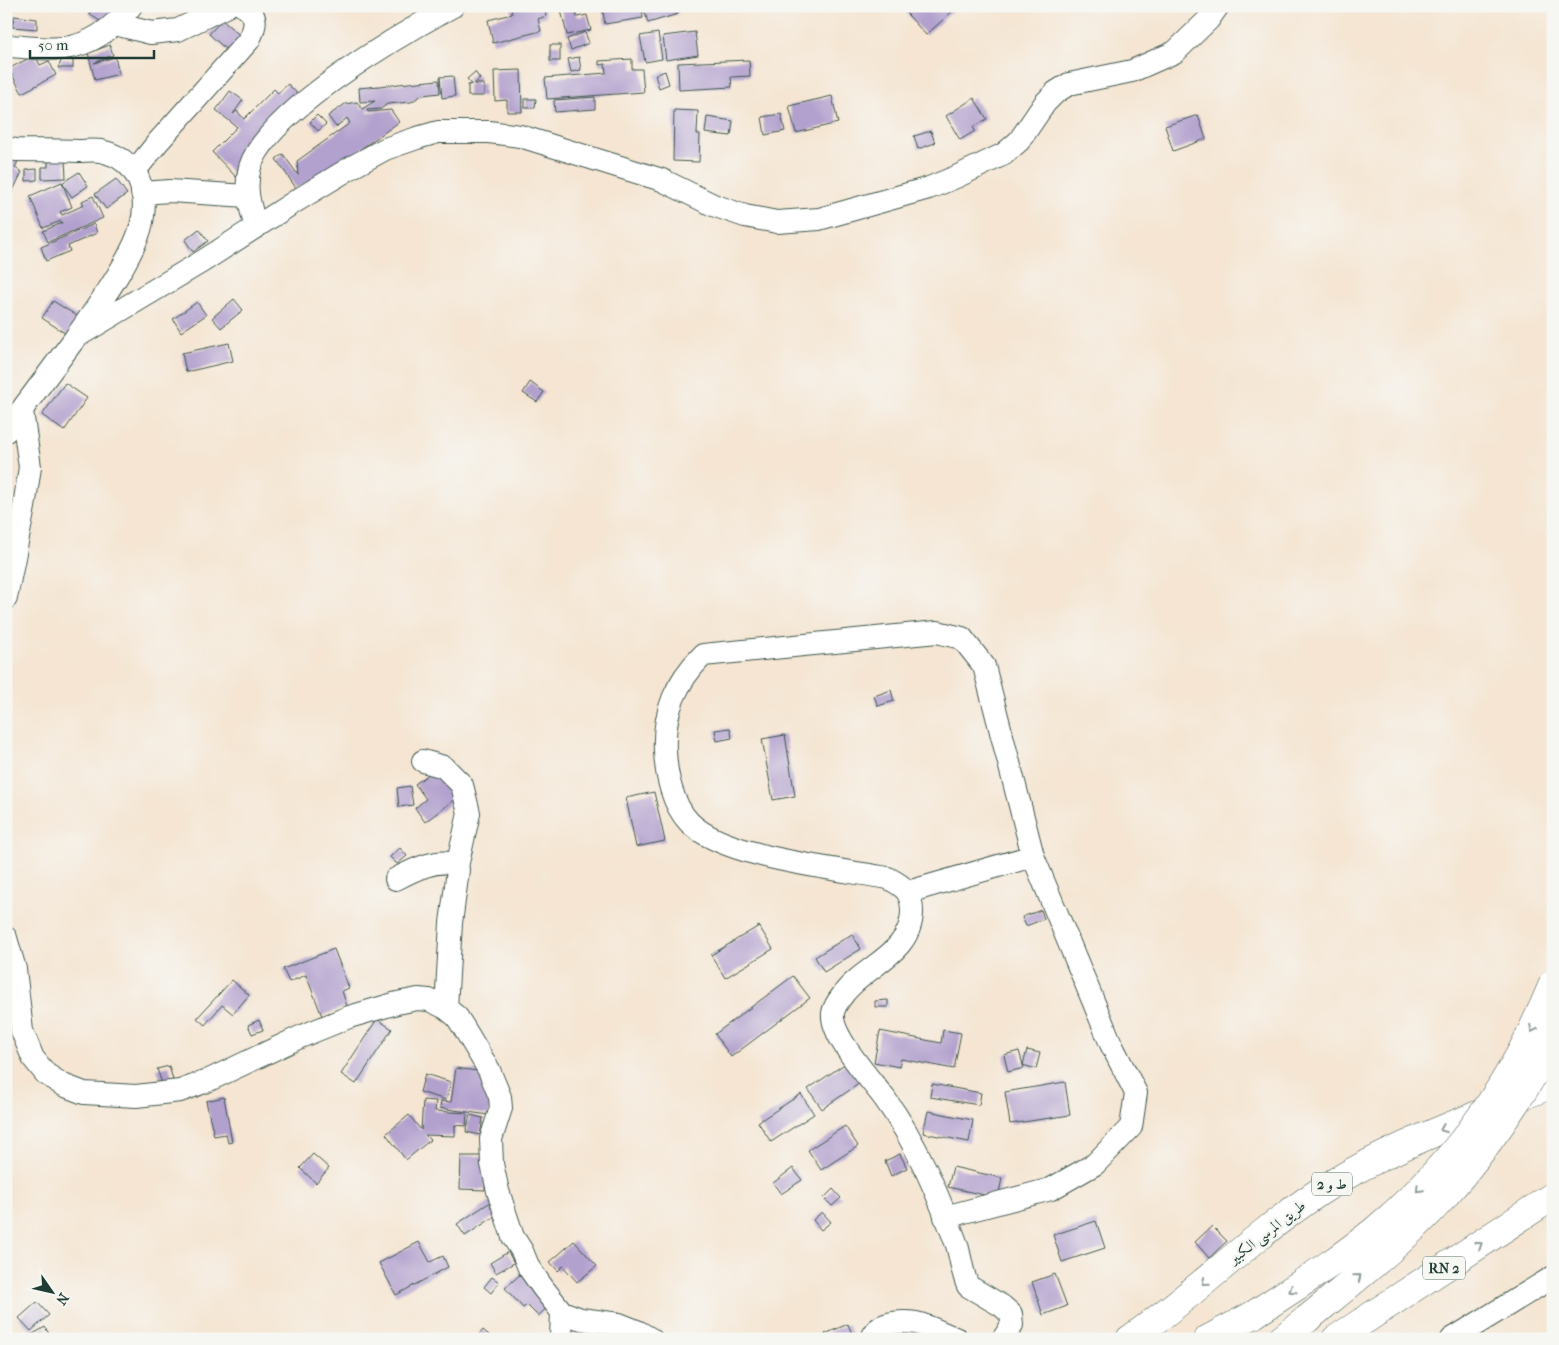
<svg xmlns="http://www.w3.org/2000/svg" width="1559" height="1345" font-family="'IM FELL French Canon',Amiri,serif">
	<style>
		.building { fill: #b2a0ce }
		.lines { fill: none; stroke-linecap: round; stroke-linejoin: round }
		.minor-casing { stroke: #3f564c; stroke-width: 24 }
		.major-casing { stroke: #3f564c; stroke-width: 29 }
		.highway-casing { stroke: #3f564c; stroke-width: 29 }
		.minor { stroke: #fff; stroke-width: 22 }
		.major { stroke: #fff; stroke-width: 28 }
		.highway { stroke: #fff; stroke-width: 28 }
		.highway-bridge-casing { stroke: #3f564c; stroke-width: 29; stroke-linecap: butt }
		.highway-bridge { stroke: #fff; stroke-width: 28 }
		.oneway { stroke: #8f9e9a }
		.labels { text-anchor: middle; dominant-baseline: central; stroke-width: 5; stroke-linejoin: round; paint-order: stroke }
		.shield { fill: #f6f6f2; stroke: #60746d; stroke-width: 1 }
		.shield-label { font-size: 14px; font-weight: bold; fill: #1f3d34 }
		.street-label { font-size: 15px; fill: #1f3d34; stroke: #f6f6f2 }
	</style>
	<rect width="100%" height="100%" fill="#f6f6f2"/>
	<filter id="ink" filterUnits="userSpaceOnUse"><feTurbulence type="fractalNoise" baseFrequency=".02" numOctaves="2"/><feDisplacementMap in="SourceGraphic" scale="10" xChannelSelector="R" yChannelSelector="G"/><feConvolveMatrix kernelMatrix="1 2 1 2 8 2 1 2 1" color-interpolation-filters="sRGB"/></filter>
	<filter id="wash" filterUnits="userSpaceOnUse"><feTurbulence type="fractalNoise" baseFrequency=".0096" numOctaves="4" result="noise"/><feDisplacementMap in="SourceGraphic" scale="20" xChannelSelector="R" yChannelSelector="G"/><feGaussianBlur stdDeviation="1.12" result="paint"/><feColorMatrix in="noise" values="0 0 0 0 0 0 0 0 0 0 0 0 0 0 0 0 0 1.4 0 .05"/><feComposite in="paint" operator="in"/></filter>
	<g filter="url(#wash)">
		<rect width="100%" height="100%" fill="#f5e5d2"/>
		<g id="blocks">
			<!-- building -->
			<g class="building">
				<path d="M96,6H120L103,23L89,14Z"/>
				<path d="M511,6H544L546,16L538,19L541,31L493,43L488,20L512,14Z"/>
				<path d="M560,6H574L577,17L587,15L591,30L567,35Z"/>
				<path d="M602,6H642L643,18L605,24Z"/>
				<path d="M643,6H676L678,14L648,23Z"/>
				<path d="M900,6H953L955,9L926,35Z"/>
				<path d="M14,16L37,19V29L12,27Z"/>
				<path d="M222,20L243,38L230,53L209,34Z"/>
				<path d="M585,32L589,43L571,50L567,39Z"/>
				<path d="M695,32L698,55L666,60L663,36Z"/>
				<path d="M658,33L662,59L645,62L640,36Z"/>
				<path d="M110,45L113,55L94,63L115,57L119,74L95,80L88,53Z"/>
				<rect x="550" y="45" width="10" height="16"/>
				<path d="M35,55L40,65L49,61L56,75L22,93L9,69L6,76V62L11,64L10,68Z"/>
				<path d="M579,57L581,70L571,72L568,59Z"/>
				<path d="M62,59L73,60V68H58Z"/>
				<path d="M632,59V69H642L644,92L547,99L545,78L606,73L605,64L599,65V61Z"/>
				<path d="M749,60L750,76L731,77L732,87L679,90L678,63Z"/>
				<path d="M521,70L522,112H507V100L495,101L494,71Z"/>
				<path d="M665,71L669,84L659,88L655,75Z"/>
				<path d="M475,72L480,79L474,84H484V96H468V85L472,84L467,79Z"/>
				<path d="M453,76L455,96L442,98L440,77Z"/>
				<path d="M439,80L440,93L422,95L411,102L387,104L381,109L367,110L368,112L391,110L399,122L320,178L296,188L276,159L283,154L298,175L297,161L350,123L347,118L336,127L328,116L345,104L357,102L362,109L375,101L360,102L359,88Z"/>
				<path d="M288,84L307,104L237,178L212,152L237,127L216,110L230,91L243,100L233,114L237,111L244,119L274,89L278,93Z"/>
				<path d="M832,96L838,123L796,133L789,106Z"/>
				<path d="M595,97V109L555,112L554,100Z"/>
				<path d="M974,98L987,119L973,127L975,131L960,140L946,116Z"/>
				<path d="M525,99H536L535,108H525Z"/>
				<path d="M674,110L698,111L697,134H700L699,162L673,161Z"/>
				<path d="M781,114L785,131L765,135L762,117Z"/>
				<path d="M317,115L326,124L318,131L310,122Z"/>
				<path d="M1198,115L1206,139L1173,151L1165,126Z"/>
				<path d="M707,117L733,121L731,136L705,133Z"/>
				<path d="M931,131L935,143L918,149L914,136Z"/>
				<path d="M6,155L20,156L15,168L22,172L6,205Z"/>
				<path d="M48,158H65L66,178L42,179V167H48Z"/>
				<path d="M37,169V180L26,181V170Z"/>
				<path d="M79,172L88,186L72,197L62,183Z"/>
				<path d="M116,179L127,194L106,209L95,194Z"/>
				<path d="M62,182L72,207L60,212L62,215L84,205L82,201L93,196L103,218L48,242L43,231L62,223L61,221L43,228L30,196Z"/>
				<path d="M94,224L97,233L68,246L70,251L46,261L41,247Z"/>
				<path d="M199,229L208,241L193,252L185,240Z"/>
				<path d="M234,299L243,310L221,328L212,318Z"/>
				<path d="M53,301L79,317L68,335L42,318Z"/>
				<path d="M197,302L206,315L181,332L173,319Z"/>
				<path d="M229,343L233,361L186,372L182,353Z"/>
				<path d="M530,382L544,392L537,402L523,393Z"/>
				<path d="M65,383L87,398L64,431L42,415Z"/>
				<path d="M891,690L894,701L878,706L874,696Z"/>
				<path d="M730,728L732,738L717,741L715,730Z"/>
				<path d="M785,735L795,796L773,800L762,739Z"/>
				<path d="M436,769L457,798L425,822L415,808L426,799L415,784Z"/>
				<path d="M410,786L413,805L399,807L397,788Z"/>
				<path d="M654,792L665,841L636,847L626,798Z"/>
				<path d="M400,848L407,856L397,864L390,857Z"/>
				<path d="M1041,910L1044,919L1026,926L1022,917Z"/>
				<path d="M759,926L773,949L725,978L711,955Z"/>
				<path d="M852,934L861,949L824,972L815,957Z"/>
				<path d="M334,949L349,988L342,991L347,1006L322,1016L306,975L289,982L283,969Z"/>
				<path d="M793,976L810,998L731,1057L715,1034Z"/>
				<path d="M232,980L249,995L233,1014L222,1005L205,1025L197,1018Z"/>
				<path d="M888,1000V1007H875V1001Z"/>
				<path d="M377,1019L392,1029L356,1084L341,1074Z"/>
				<path d="M259,1020L263,1030L252,1034L248,1025Z"/>
				<path d="M943,1030L961,1033L954,1069L901,1059L899,1067L874,1062L880,1031L941,1043Z"/>
				<path d="M1027,1050L1040,1053L1036,1069L1023,1065L1024,1068L1008,1072L1004,1055L1019,1051L1023,1065Z"/>
				<path d="M846,1063L860,1083L822,1109L808,1089Z"/>
				<path d="M169,1066L173,1080L162,1083L157,1069Z"/>
				<path d="M456,1068L484,1072L494,1083L489,1115L440,1108L441,1101L451,1102Z"/>
				<path d="M425,1074L451,1082L446,1100L420,1092Z"/>
				<path d="M1065,1082L1070,1115L1010,1124L1005,1092Z"/>
				<path d="M932,1084L981,1093L979,1105L930,1097Z"/>
				<path d="M801,1094L814,1114L771,1142L758,1122Z"/>
				<path d="M224,1097L232,1142L228,1143L226,1134L214,1136L206,1101Z"/>
				<path d="M423,1100L436,1101L435,1111L467,1113L466,1126L455,1125V1136L425,1135L430,1140L406,1160L386,1134L409,1115L421,1130Z"/>
				<path d="M928,1111L973,1120L969,1142L923,1133Z"/>
				<path d="M470,1115L483,1118L480,1135L466,1132Z"/>
				<path d="M845,1126L858,1146L821,1170L808,1150Z"/>
				<path d="M313,1154L329,1168L316,1183L300,1168Z"/>
				<path d="M900,1154L907,1168L891,1176L885,1161Z"/>
				<path d="M461,1156H485V1190L460,1189Z"/>
				<path d="M953,1167L1002,1178L998,1198L948,1187Z"/>
				<path d="M793,1168L802,1180L781,1194L773,1183Z"/>
				<path d="M833,1189L841,1198L832,1206L824,1198Z"/>
				<path d="M495,1199L503,1211L465,1236L457,1224Z"/>
				<path d="M822,1212L831,1222L821,1230L813,1220Z"/>
				<path d="M1096,1221L1105,1248L1062,1262L1053,1235Z"/>
				<path d="M1212,1226L1227,1241L1209,1258L1195,1242Z"/>
				<path d="M574,1241L597,1266L577,1282L563,1266L558,1271L550,1262Z"/>
				<path d="M419,1242L430,1262L443,1256L448,1267L396,1295L379,1263Z"/>
				<path d="M508,1252L514,1263L496,1273L490,1263Z"/>
				<path d="M523,1272L552,1303L538,1316L527,1305L523,1308L505,1288Z"/>
				<path d="M1055,1274L1067,1306L1043,1315L1032,1282Z"/>
				<path d="M492,1277L499,1282L491,1293L484,1287Z"/>
				<path d="M37,1302L49,1315L31,1331L19,1318Z"/>
				<path d="M848,1324L854,1339H827L825,1334Z"/>
				<path d="M45,1327L52,1339H29L28,1337Z"/>
				<path d="M483,1330L489,1335L486,1339H475Z"/>
			</g>
		</g>
	</g>
	<g filter="url(#ink)">
		<use href="#blocks" fill-opacity="0" stroke="#3f564c" stroke-width="1"/>
		<g class="lines">
			<defs>
				<g id="minor">
					<path d="M115,24L151,33L178,30L227,6"/>
					<path d="M6,45L10,46C28,47 47,50 64,48C92,45 114,27 131,6"/>
					<path d="M6,148L16,150C37,150 57,150 78,151C85,151 94,150 101,151C146,161 152,206 135,243C120,276 97,307 76,337L203,261L296,201L352,167L385,149L417,138L438,132H489L520,136L662,180L713,205L745,216L777,222L819,219L929,188L956,177L1004,154L1019,141L1045,103L1056,92L1069,84L1132,71L1175,52L1209,19L1218,6"/>
					<path d="M134,172L158,142L249,40C256,26 259,15 243,6"/>
					<path d="M142,193L170,191L247,196"/>
					<path d="M256,227C250,207 244,188 250,167C268,111 401,34 453,6"/>
					<path d="M6,431L76,337"/>
					<path d="M6,598L24,507L30,467L22,411"/>
					<path d="M423,761L444,767L462,785L469,813L457,867"/>
					<path d="M396,879C409,872 447,852 458,870L451,923L446,1008"/>
					<path d="M908,892L1033,856"/>
					<path d="M6,938L15,969L22,1031L33,1058L46,1074L63,1085L84,1093L136,1096L180,1091L207,1081L300,1037L349,1017L397,1003L418,999L429,1000L446,1008L457,1017L464,1028L489,1070L500,1097L501,1108L491,1139L492,1164L498,1191L513,1237L522,1251L529,1268L543,1288L562,1312L581,1319L619,1324L639,1332L651,1339"/>
					<path d="M945,1217L1051,1189L1095,1164L1131,1127L1136,1093L1111,1044L1033,856L984,666L962,638L937,632L703,655C676,682 663,712 665,751C666,774 672,804 689,822C724,858 838,869 888,878C905,887 912,892 912,912C911,955 862,966 842,996C838,1001 834,1007 833,1013C830,1036 872,1081 885,1099C917,1143 938,1195 957,1245C961,1259 962,1273 968,1286L1002,1306L1011,1314L1012,1325L1003,1339"/>
					<path d="M561,1339L562,1312"/>
					<path d="M872,1339C877,1321 901,1321 916,1323C930,1326 944,1334 957,1339"/>
					<path d="M1452,1339L1553,1277"/>
				</g>
				<g id="major">
					<path d="M1130,1339C1201,1290 1261,1227 1335,1182C1376,1157 1420,1138 1465,1120C1494,1108 1523,1095 1553,1084"/>
					<path d="M1336,1339L1553,1196"/>
				</g>
				<g id="highway">
					<path d="M1208,1339L1253,1315"/>
					<path d="M1282,1339L1307,1319"/>
				</g>
			</defs>
			<!-- minor casing -->
			<use href="#minor" class="minor-casing"/>
			<!-- major casing -->
			<use href="#major" class="major-casing"/>
			<!-- highway casing -->
			<use href="#highway" class="highway-casing"/>
			<!-- minor -->
			<use href="#minor" class="minor"/>
			<!-- major -->
			<use href="#major" class="major"/>
			<!-- highway -->
			<use href="#highway" class="highway"/>
			<defs>
				<g id="highway-bridge">
					<path d="M1253,1315C1294,1288 1336,1262 1374,1231C1430,1185 1480,1126 1515,1063C1530,1038 1541,1011 1553,984"/>
					<path d="M1307,1319C1353,1281 1401,1244 1441,1200C1484,1152 1522,1097 1553,1040"/>
				</g>
			</defs>
			<!-- highway-bridge casing -->
			<use href="#highway-bridge" class="highway-bridge-casing"/>
			<!-- highway-bridge -->
			<use href="#highway-bridge" class="highway-bridge"/>
		</g>
		<!-- one-way arrows -->
		<defs><path id="oneway-chevron" d="M-2-3.5L2.5 0L-2 3.5" fill="none" stroke-width="1.6" stroke-linecap="round" stroke-linejoin="round" transform="scale(1.25)"/></defs>
		<g class="oneway">
			<use href="#oneway-chevron" transform="translate(1533 1029) rotate(116)"/>
			<use href="#oneway-chevron" transform="translate(1443 1129) rotate(158)"/>
			<use href="#oneway-chevron" transform="translate(1419 1189) rotate(134)"/>
			<use href="#oneway-chevron" transform="translate(1479 1245) rotate(-33)"/>
			<use href="#oneway-chevron" transform="translate(1358 1277) rotate(-40)"/>
			<use href="#oneway-chevron" transform="translate(1205 1282) rotate(140)"/>
			<use href="#oneway-chevron" transform="translate(1292 1290) rotate(147)"/>
		</g>
	</g>
	<g class="labels">
		<!-- shield labels -->
		<g class="shield">
			<rect x="1312" y="1172.5" width="40" height="23" rx="4"/>
			<rect x="1423" y="1256.5" width="42" height="23" rx="4"/>
		</g>
		<g class="shield-label">
			<text x="1332" y="1184">ط و 2</text>
			<text x="1444" y="1268">RN 2</text>
		</g>
		<!-- street labels -->
		<g class="street-label">
			<text transform="translate(1267 1232) rotate(-38)">طريق المرسى الكبير</text>
		</g>
	</g>
	<!-- margin -->
	<rect width="1559" height="1345" fill="none" stroke="#f6f6f2" stroke-width="25"/>
	<!-- north arrow -->
	<g transform="translate(52 1292) rotate(124)" stroke="#f6f6f2" stroke-width="4" paint-order="stroke">
	<path d="M0-4L9 19L0 12L-9 19Z" fill="#1f3d34"/>
	<text y="-8" font-size="14" font-weight="bold" text-anchor="middle" fill="#1f3d34">N</text>
	</g>
	<!-- scale -->
	<path d="M30 50v8h124v-8" fill="none" stroke="#1f3d34" stroke-width="2.5"/>
	<text x="38" y="50" font-size="15" fill="#1f3d34" stroke="#f6f6f2" stroke-width="4" paint-order="stroke">50 m</text>
</svg>
